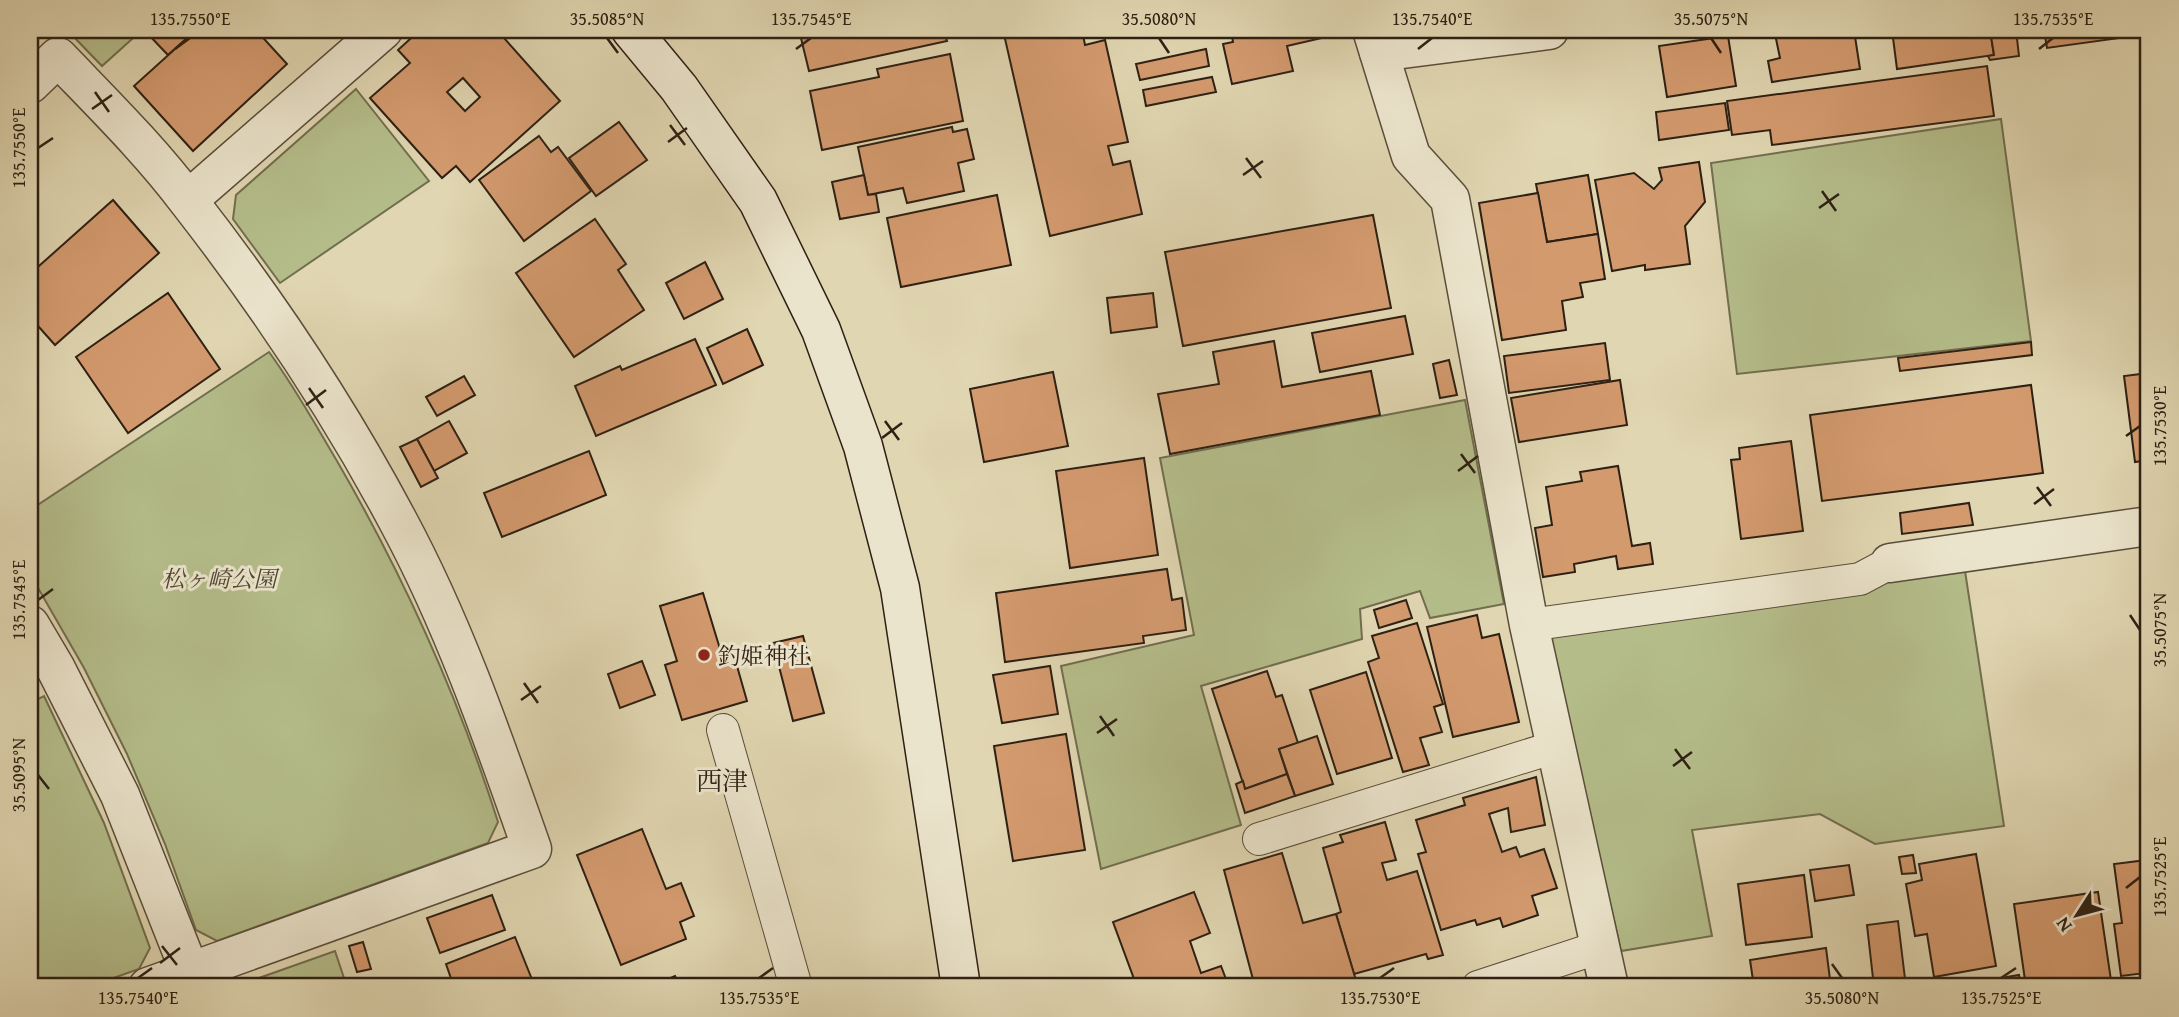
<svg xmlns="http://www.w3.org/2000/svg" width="2179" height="1017" font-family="'Gentium Book Plus','Noto Serif JP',serif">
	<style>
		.green { fill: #b4bd8a; stroke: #716e4f; stroke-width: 2 }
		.building { fill: #d39a6e; stroke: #2e2014; stroke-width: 2; fill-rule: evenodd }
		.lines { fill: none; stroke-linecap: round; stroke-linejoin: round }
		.lane-casing { stroke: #5a4e3b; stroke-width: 34 }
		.street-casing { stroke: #5a4e3b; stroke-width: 41 }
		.secondary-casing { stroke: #2e2014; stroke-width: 41 }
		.lane { stroke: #ebe4cc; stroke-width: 32 }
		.street { stroke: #ebe4cc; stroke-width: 38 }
		.secondary { stroke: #ebe4cc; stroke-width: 38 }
		.ticks { fill: none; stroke: #2e2014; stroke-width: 2.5 }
		.poi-dot { fill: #8f2418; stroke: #ebe4cc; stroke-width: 2.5 }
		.labels { text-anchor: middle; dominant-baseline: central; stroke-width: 6; stroke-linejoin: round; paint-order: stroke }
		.park-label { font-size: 23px; font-style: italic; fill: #504732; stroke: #ebe4cc }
		.poi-label { font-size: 23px; fill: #2e2014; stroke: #ebe4cc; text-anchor: start }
		.quarter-label { font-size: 26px; fill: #2e2014; stroke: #ebe4cc }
		.neatline { fill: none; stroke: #2e2014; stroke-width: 2.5 }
		.ticks-label { font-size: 18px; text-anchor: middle; fill: #2e2014 }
	</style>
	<rect width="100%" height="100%" fill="#e0d6b1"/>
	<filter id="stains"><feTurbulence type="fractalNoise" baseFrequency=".00286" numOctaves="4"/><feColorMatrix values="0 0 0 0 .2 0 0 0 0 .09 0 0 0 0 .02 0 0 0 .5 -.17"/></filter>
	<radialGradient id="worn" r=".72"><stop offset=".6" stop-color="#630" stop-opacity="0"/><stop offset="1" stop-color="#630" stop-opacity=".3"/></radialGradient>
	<!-- green -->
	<g class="green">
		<path d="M67,30H142L102,66Z"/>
		<path d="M356,89L429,181L280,283L233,219L236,195Z"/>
		<path d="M2001,119L2031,341L1737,374L1711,163Z"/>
		<path d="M269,352C294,386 315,424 337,461C403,575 458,696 498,822L488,843L217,941L196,930L165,844L127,754L84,668L30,574V510Z"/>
		<path d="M1465,400L1504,604L1430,618L1420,591L1360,609L1362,639L1201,686L1241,825L1101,869L1061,666L1194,635L1160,458Z"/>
		<path d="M1965,571L2004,826L1875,844L1820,814L1692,830L1712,936L1621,951L1547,629Z"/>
		<path d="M44,696L104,823L150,948L139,969L88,987H30V703Z"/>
		<path d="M335,951L347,987H261L259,978Z"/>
	</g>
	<!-- building -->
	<g class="building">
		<path d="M151,30H196L168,55L147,33Z"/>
		<path d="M196,30H256L287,64L193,151L134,86Z"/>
		<path d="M420,30H497L560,101L470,182L456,166L442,178L370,98L410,63L398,50ZM463,78L480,97L465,111L447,92Z"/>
		<path d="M799,30H944L947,41L809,71Z"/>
		<path d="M1003,30H1082L1085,45L1105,40L1128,142L1108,146L1113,165L1130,161L1142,214L1050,236Z"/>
		<path d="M1231,30H1338L1339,34L1287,46L1293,71L1232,84L1223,44L1233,42Z"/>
		<path d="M1805,30H1854L1860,69L1772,82L1768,61L1780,58L1775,34Z"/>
		<path d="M1892,30H1990L1994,55L1897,69Z"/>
		<path d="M1990,30H2016L2019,56L1990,60L1988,56L1994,55Z"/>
		<path d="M2019,30H2044L2045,34L2020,38Z"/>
		<path d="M2044,30H2149V34L2047,48Z"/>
		<path d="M1728,36L1736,86L1667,97L1659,46Z"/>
		<path d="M1206,49L1209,66L1140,80L1136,64Z"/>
		<path d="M950,54L963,121L822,150L810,91L879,77L877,69Z"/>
		<path d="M1987,66L1994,116L1772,145L1770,130L1732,135L1727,101Z"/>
		<path d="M1212,77L1216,92L1146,106L1143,90Z"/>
		<path d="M1725,103L1729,130L1659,140L1656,112Z"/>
		<path d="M619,122L647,160L596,196L569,158Z"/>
		<path d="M952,127L953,132L967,129L974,159L958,163L964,191L907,203L903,188L868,195L858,147Z"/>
		<path d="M539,136L551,152L558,147L591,191L524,241L479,180Z"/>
		<path d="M1699,162L1705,202L1685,226L1690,264L1645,270V265L1612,271L1595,180L1634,173L1654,189L1662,180L1659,168Z"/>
		<path d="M864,175L868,195L876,194L879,212L840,219L832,182Z"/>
		<path d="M1588,175L1598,234L1547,242L1536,184Z"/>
		<path d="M1538,193L1547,242L1598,234L1605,279L1580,283L1583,297L1562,301L1566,330L1502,340L1479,203Z"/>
		<path d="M997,195L1011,265L901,287L887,218Z"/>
		<path d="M113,200L159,253L55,345L30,317V274Z"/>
		<path d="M1373,215L1391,308L1183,346L1165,252Z"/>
		<path d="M595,219L626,264L618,270L644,310L574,357L516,273Z"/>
		<path d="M705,262L723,299L684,319L666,283Z"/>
		<path d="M168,293L220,369L128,433L76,357Z"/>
		<path d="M1153,293L1157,327L1111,333L1107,298Z"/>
		<path d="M1405,316L1413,354L1320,372L1312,333Z"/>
		<path d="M747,329L763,365L723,384L707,348Z"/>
		<path d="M695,339L716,385L596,436L575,386L620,366L622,370Z"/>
		<path d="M1274,341L1282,387L1371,371L1380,415L1170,454L1158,394L1219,384L1213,352Z"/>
		<path d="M2031,342L2032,355L1900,371L1898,358Z"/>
		<path d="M1605,343L1610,380L1509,393L1504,356Z"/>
		<path d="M1449,360L1457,395L1440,398L1433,364Z"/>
		<path d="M1053,372L1068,446L984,462L970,389Z"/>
		<path d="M2149,373V460L2135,462L2124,376Z"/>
		<path d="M464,376L475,395L437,416L426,397Z"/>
		<path d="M1620,380L1627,425L1519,442L1511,398Z"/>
		<path d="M2031,385L2043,473L1822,501L1810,415Z"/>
		<path d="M449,421L467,453L434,471L417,439Z"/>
		<path d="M417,439L438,478L421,487L400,447Z"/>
		<path d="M1791,441L1803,531L1741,539L1731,460L1740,459L1739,448Z"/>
		<path d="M589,451L606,495L502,537L484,493Z"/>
		<path d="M1144,458L1158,555L1070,568L1056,471Z"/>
		<path d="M1618,466L1632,546L1650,543L1653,564L1618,569L1616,556L1574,564L1575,572L1543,577L1535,528L1552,525L1546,487L1582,481L1580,472Z"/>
		<path d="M1969,503L1973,525L1902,534L1900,513Z"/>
		<path d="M1167,569L1172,600L1182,598L1186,630L1143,636L1144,643L1005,662L996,593Z"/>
		<path d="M703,593L720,649L731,645L747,701L682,720L665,665L677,661L660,606Z"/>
		<path d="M1406,600L1412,618L1379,628L1374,610Z"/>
		<path d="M1477,615L1482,638L1499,634L1519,722L1453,737L1427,627Z"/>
		<path d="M1417,623L1443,704L1434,707L1442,732L1420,738L1429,765L1403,772L1368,662L1379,658L1372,636Z"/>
		<path d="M803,636L824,713L793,721L773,643Z"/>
		<path d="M642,661L655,695L620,708L608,674Z"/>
		<path d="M1050,666L1058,714L1002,723L993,675Z"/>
		<path d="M1267,671L1276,697L1282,695L1298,743L1279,749L1287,774L1245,789L1212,689Z"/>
		<path d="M1366,672L1392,758L1337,774L1310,690Z"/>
		<path d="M1066,734L1085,850L1013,861L994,746Z"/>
		<path d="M1317,736L1333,784L1295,796L1279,749Z"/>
		<path d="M1287,774L1295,796L1245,813L1236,784L1243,781L1245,789Z"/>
		<path d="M1536,777L1545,825L1511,832L1508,808L1489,814L1502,852L1516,847L1520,857L1544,849L1557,888L1532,896L1538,915L1503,927L1500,918L1477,925L1475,920L1441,930L1418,854L1426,852L1416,820L1465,805L1463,798Z"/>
		<path d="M1385,822L1396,860L1382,863L1387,880L1417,871L1443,955L1428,959L1426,954L1354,974L1336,914L1341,912L1323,848L1343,842L1340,835Z"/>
		<path d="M642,829L666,889L681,883L694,916L680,922L686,939L621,965L577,855Z"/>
		<path d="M2149,844V987H2147L2145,973L2121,976L2114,924L2122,923L2114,864L2146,860L2145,845Z"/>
		<path d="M1282,853L1303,923L1336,914L1358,987H1255L1224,870Z"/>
		<path d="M1976,854L1996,966L1934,977L1927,934L1915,936L1906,884L1922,880L1919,864Z"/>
		<path d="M1913,855L1916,873L1902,874L1899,857Z"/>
		<path d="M1849,865L1854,895L1815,901L1810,870Z"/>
		<path d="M1804,875L1812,937L1746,945L1738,884Z"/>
		<path d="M1194,892L1210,933L1190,941L1201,973L1221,966L1229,987H1137L1113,922Z"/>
		<path d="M2098,892L2112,987H2026L2014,904Z"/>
		<path d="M492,895L505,930L440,953L427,918Z"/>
		<path d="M1898,921L1906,987H1874L1867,925Z"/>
		<path d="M515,937L535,987H454L446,964Z"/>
		<path d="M363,942L371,969L357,972L349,946Z"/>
		<path d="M1826,948L1831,987H1754L1750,960Z"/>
		<path d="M2019,975L2021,987H1972L1971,983Z"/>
		<path d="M675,976L680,987H649Z"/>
	</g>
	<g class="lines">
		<defs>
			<g id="lane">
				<path d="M1529,625L1860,579L1890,563"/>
				<path d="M723,730L796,987"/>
				<path d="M1259,839L1555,747"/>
				<path d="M1478,987L1600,947"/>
			</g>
			<g id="street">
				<path d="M1372,30L1411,156L1450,199L1529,625L1609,987"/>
				<path d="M1379,52L1549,30"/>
				<path d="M30,84L58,57C103,104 150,150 189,202C267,302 338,408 398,521C454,625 493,738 532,849L148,987"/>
				<path d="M188,200L383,30"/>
				<path d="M1890,563L2149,526"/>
				<path d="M30,625L56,669L120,795L190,972"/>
			</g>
			<path id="secondary" d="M631,30L679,88L758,201L821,330L863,446L900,588L961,987"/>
		</defs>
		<!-- lane casing -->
		<use href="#lane" class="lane-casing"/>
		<!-- street casing -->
		<use href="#street" class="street-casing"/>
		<!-- secondary casing -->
		<use href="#secondary" class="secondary-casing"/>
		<!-- lane -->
		<use href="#lane" class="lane"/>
		<!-- street -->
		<use href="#street" class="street"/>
		<!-- secondary -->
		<use href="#secondary" class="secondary"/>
	</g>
	<!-- ticks -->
	<path class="ticks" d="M607,38L618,53M1159,38L1169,53M1711,38L1721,53M175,49L190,38M796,49L811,38M1418,49L1432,38M2039,49L2053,38M95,92L109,112M92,109L112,95M670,125L685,145M668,142L687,128M38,148L53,138M1246,158L1261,178M1243,175L1263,161M1822,191L1836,211M1819,208L1839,194M309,388L323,408M306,405L326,390M885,421L899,440M2126,436L2140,426M882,438L902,423M1461,454L1475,473M1458,471L1478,456M2037,487L2051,506M2034,504L2054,489M38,600L53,589M2130,615L2140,630M524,683L538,703M521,700L541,686M1100,716L1114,736M1097,733L1117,719M1675,749L1690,769M1673,766L1692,752M38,775L49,789M2126,888L2140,877M162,946L177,965M160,963L180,948M1832,964L1842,978M138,978L152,968M759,978L773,968M1380,978L1394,968M2001,978L2016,968"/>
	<!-- markers -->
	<circle class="poi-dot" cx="704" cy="655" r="7"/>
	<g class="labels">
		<!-- park labels -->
		<g class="park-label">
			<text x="219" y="578">松ヶ崎公園</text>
		</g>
		<!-- poi labels -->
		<g class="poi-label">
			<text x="718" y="655">釣姫神社</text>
		</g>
		<!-- quarter labels -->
		<g class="quarter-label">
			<text x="722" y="780">西津</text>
		</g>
	</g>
	<!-- margin -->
	<rect width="2179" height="1017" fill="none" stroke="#e0d6b1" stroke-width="77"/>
	<!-- north arrow -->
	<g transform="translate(2077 915) rotate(234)" stroke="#ebe4cc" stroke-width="5" paint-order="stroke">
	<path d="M0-5L12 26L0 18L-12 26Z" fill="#2e2014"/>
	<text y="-10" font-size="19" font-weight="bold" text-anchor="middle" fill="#2e2014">N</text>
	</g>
	<rect x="38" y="38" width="2102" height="940" class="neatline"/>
	<g class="ticks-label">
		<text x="190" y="25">135.7550°E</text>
		<text x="607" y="25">35.5085°N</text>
		<text x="811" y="25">135.7545°E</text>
		<text x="1159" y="25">35.5080°N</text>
		<text x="1432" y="25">135.7540°E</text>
		<text x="1711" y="25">35.5075°N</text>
		<text x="2053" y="25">135.7535°E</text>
		<text transform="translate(19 148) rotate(-90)" y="6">135.7550°E</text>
		<text transform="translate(2160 426) rotate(-90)" y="6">135.7530°E</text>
		<text transform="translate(19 600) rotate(-90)" y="6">135.7545°E</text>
		<text transform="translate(2160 630) rotate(-90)" y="6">35.5075°N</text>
		<text transform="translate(19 775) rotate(-90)" y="6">35.5095°N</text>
		<text transform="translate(2160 877) rotate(-90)" y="6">135.7525°E</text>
		<text x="138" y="1004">135.7540°E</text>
		<text x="759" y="1004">135.7535°E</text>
		<text x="1380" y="1004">135.7530°E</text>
		<text x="1842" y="1004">35.5080°N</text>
		<text x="2001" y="1004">135.7525°E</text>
	</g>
	<rect width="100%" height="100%" filter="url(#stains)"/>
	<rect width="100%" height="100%" fill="url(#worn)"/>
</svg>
